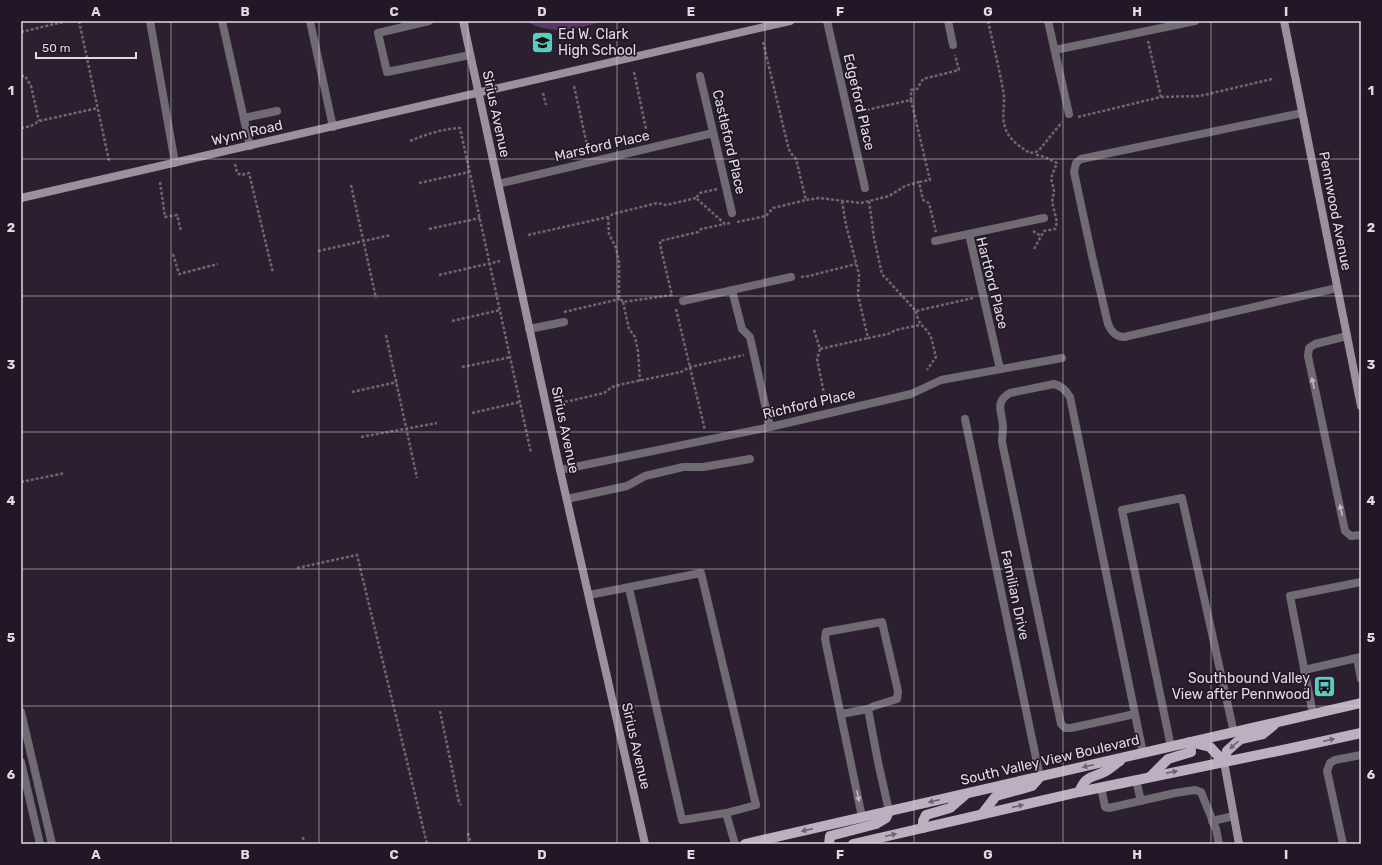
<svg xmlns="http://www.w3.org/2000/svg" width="1382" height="865" font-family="Rubik,sans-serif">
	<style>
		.green { fill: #5a3666 }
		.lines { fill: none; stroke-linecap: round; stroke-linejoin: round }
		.path { stroke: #706573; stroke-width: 2.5; stroke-dasharray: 3 2; stroke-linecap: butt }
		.lane { stroke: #706a72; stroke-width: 8 }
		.street { stroke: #706a72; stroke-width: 8 }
		.secondary { stroke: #9b919e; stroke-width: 8 }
		.primary { stroke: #bcafc0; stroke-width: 10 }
		.oneway { fill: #bfb8c1 }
		.oneway2 { fill: #6f6373 }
		.grid { fill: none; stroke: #e1d9e3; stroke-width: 1; stroke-opacity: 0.55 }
		.labels { text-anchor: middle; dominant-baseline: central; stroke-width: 3.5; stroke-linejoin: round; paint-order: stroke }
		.poi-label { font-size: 14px; fill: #e1d9e3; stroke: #221726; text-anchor: start }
		.street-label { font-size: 14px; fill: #e1d9e3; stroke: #221726 }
		.neatline { fill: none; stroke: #e1d9e3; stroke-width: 1.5 }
		.grid-label { font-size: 13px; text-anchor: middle; font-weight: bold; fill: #e1d9e3 }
	</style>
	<rect width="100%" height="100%" fill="#2c2030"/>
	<!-- green -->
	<path class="green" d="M526,21H605C577,28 554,37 526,21Z"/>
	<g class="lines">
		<!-- path -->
		<g class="path">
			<path d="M79,21L109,161"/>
			<path d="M988,21C993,44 999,67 1003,90C1006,102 1001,116 1005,127C1008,139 1020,147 1030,153L1036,152L1040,149L1062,122"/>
			<path d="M21,32L67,21"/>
			<path d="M763,42L788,146L790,152L796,159L806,200L819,198L861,203L889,196L905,186L919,182L923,200L929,203L936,232"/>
			<path d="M634,72L646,129"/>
			<path d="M21,76H25L31,86L39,121"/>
			<path d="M574,86L587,145"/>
			<path d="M543,93L546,105"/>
			<path d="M1161,97L1200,96L1272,79"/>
			<path d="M911,100L930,180L919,182"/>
			<path d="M857,112L911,100V90L917,89L923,79L959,70L955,55"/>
			<path d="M1078,117L1161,97L1148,41"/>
			<path d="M21,128L31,126L39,121L98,108"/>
			<path d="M410,141C427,134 442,129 460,128L531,453"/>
			<path d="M235,164L237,173L241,175L249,173L273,273"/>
			<path d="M160,182L165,217L177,215L181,231"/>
			<path d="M419,183L469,172"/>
			<path d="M351,185L376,298"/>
			<path d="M717,189L700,193L696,198L725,224L730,223"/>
			<path d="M842,201L846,225L859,274L858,295L868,338L888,334L896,330L920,325"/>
			<path d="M869,201L874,238L882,274L916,311L973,298"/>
			<path d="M608,217L609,234L616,248L619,262V297L623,302L672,295L661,249L660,241L698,232L701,229L725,224"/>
			<path d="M737,222L766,216L773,208L806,200"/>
			<path d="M429,229L480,218"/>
			<path d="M1033,231L1041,236"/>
			<path d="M528,235L608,217L613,214L657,203L666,205L696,198"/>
			<path d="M1034,249L1044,231L1055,229L1057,222L1052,202L1054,191L1051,178L1057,163L1045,157L1037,155L1036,152"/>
			<path d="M318,251L391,235"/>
			<path d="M173,254L179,274L218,264"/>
			<path d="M439,275L500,261"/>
			<path d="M801,277L809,276L856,264"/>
			<path d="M623,302L629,329L635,337L638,351L640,381"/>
			<path d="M676,309L705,430"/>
			<path d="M916,311C919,327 923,324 930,335C933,342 934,351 936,357L927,370"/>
			<path d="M564,312L620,299"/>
			<path d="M452,321L500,310"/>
			<path d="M814,330L820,349L868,338"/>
			<path d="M386,335L417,478"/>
			<path d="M820,349L817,359L826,403"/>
			<path d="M462,367L511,357"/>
			<path d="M352,392L397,382"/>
			<path d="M565,402L604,393L612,387L623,384L681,372L690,367L744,355"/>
			<path d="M472,413L520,402"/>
			<path d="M361,437L437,423"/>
			<path d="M21,482L65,473"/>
			<path d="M297,568L357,555L427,844"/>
			<path d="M440,711L459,802L461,805"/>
			<path d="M468,833L471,844"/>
			<path d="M303,837L304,844"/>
		</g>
		<!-- lane -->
		<g class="lane">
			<path d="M150,21L175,163"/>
			<path d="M222,21L250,146"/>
			<path d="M310,21L333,127"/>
			<path d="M429,21L378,33L387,72L470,55"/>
			<path d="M948,21L953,45"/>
			<path d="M1302,113L1081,159L1076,163L1074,172L1092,256L1108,324C1111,331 1115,337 1124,337L1337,288"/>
			<path d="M244,118L277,111"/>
			<path d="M1347,336L1315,344L1309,348L1308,356L1345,531L1351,536L1361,535"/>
			<path d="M567,499L627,486L645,476L683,467H703L750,459"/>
			<path d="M589,595L701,573L756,805L726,813L682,820L629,588"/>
			<path d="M1357,658L1361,679"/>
			<path d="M1304,670L1361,657"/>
			<path d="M21,712L52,844"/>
			<path d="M841,714L868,709"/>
			<path d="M1135,714L1071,728H1065L1061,724L1002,442C1002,437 1003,432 1003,426C1002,412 994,402 1010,393L1054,384C1062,386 1066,390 1070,397L1143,753"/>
			<path d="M1313,714L1290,596L1361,582"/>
			<path d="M1171,747L1122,510L1182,498L1234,733"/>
			<path d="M21,762L40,844"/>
			<path d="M1136,780L1141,801"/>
			<path d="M1101,787L1105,807L1109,808L1175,793L1195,790L1201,792L1216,829L1219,844"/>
			<path d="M726,813L735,844"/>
			<path d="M862,817L825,639L826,632L882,622L898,691L897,699L874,706L868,709L878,762L889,811"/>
			<path d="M1212,821L1234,816"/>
			<path d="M1343,844L1327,771L1330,763L1335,760L1361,755"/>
		</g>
		<!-- street -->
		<g class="street">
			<path d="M827,21L865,188"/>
			<path d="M1048,21L1069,114"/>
			<path d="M1055,50L1195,21"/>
			<path d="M700,76L732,213"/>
			<path d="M498,184L713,133"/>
			<path d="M969,234L1000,369"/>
			<path d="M935,241L1044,218"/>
			<path d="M732,290L742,329L750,337L770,427"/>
			<path d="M683,301L791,277"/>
			<path d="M529,329L564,322"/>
			<path d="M965,419L1040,777"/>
			<path d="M560,470L770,427L911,394L941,380L1062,358"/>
		</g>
		<!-- secondary -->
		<g class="secondary">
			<path d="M463,21L560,470L645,844"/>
			<path d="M1284,21L1361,406"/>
			<path d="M21,198L790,21"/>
			<path d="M1224,762L1239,844"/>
		</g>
		<!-- primary -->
		<g class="primary">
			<path d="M1224,762L1227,751L1237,742L1241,739L1263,734L1274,725"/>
			<path d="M1150,777L1168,759L1191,752L1190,742L1210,747L1224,762"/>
			<path d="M1079,792C1087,774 1091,779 1106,771C1111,768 1115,764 1120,761"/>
			<path d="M982,814L996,796L1032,786L1040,777"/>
			<path d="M923,828V821L926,815L950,808L965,795"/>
			<path d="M745,844L1361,703"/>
			<path d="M829,844L830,836L876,824L886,818L889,811"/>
			<path d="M853,844L1079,792L1297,747L1361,733"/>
		</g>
	</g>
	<!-- one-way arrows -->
	<defs><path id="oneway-solid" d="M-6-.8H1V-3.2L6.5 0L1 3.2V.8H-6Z"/></defs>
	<g class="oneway">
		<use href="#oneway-solid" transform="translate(1313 383) rotate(-102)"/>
		<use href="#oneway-solid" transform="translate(1341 510) rotate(-102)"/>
		<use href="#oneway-solid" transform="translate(858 796) rotate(78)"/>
	</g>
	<g class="oneway2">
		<use href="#oneway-solid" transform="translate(1329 740) rotate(-13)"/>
		<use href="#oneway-solid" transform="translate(1234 745) rotate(138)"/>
		<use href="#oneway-solid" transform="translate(1088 766) rotate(167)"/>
		<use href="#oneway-solid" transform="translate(1172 772) rotate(-11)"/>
		<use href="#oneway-solid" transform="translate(934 801) rotate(167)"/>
		<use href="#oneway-solid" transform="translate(1018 806) rotate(-13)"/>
		<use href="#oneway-solid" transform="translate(807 830) rotate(167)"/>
		<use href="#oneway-solid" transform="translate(891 835) rotate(-13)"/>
	</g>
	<!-- grid -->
	<path class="grid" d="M171,21V844M319,21V844M468,21V844M617,21V844M765,21V844M914,21V844M1063,21V844M1211,21V844M21,159H1361M21,296H1361M21,432H1361M21,569H1361M21,706H1361"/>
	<!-- icons -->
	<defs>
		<symbol id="school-square" viewBox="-11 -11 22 22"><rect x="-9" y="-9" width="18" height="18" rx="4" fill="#56cec4" stroke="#221726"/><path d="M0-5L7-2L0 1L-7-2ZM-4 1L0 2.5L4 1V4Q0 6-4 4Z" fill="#111"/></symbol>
		<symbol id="bus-square" viewBox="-11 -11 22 22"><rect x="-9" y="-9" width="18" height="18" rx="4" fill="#56cec4" stroke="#221726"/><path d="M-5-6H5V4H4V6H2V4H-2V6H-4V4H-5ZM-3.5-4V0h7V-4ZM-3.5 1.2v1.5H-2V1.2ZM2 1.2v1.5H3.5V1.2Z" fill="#111"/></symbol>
	</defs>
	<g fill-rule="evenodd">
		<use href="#school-square" x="530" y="30" width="25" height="25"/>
		<use href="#bus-square" x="1312" y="674" width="25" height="25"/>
	</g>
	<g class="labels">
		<!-- poi labels -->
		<g class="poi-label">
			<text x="558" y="34">Ed W. Clark<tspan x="558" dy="16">High School</tspan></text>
			<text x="1310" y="678" text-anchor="end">Southbound Valley<tspan x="1310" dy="16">View after Pennwood</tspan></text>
		</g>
		<!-- street labels -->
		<g class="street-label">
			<text transform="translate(859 102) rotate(77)">Edgeford Place</text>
			<text transform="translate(496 114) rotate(78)">Sirius Avenue</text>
			<text transform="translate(247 133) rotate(-13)">Wynn Road</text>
			<text transform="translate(729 142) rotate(77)">Castleford Place</text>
			<text transform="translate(602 146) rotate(-13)">Marsford Place</text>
			<text transform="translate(1335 211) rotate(79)">Pennwood Avenue</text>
			<text transform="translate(992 283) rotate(76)">Hartford Place</text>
			<text transform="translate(809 404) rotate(-13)">Richford Place</text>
			<text transform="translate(565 430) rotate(78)">Sirius Avenue</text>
			<text transform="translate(1015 595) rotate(78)">Familian Drive</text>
			<text transform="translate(636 746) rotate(77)">Sirius Avenue</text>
			<text transform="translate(1050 760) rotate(-13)">South Valley View Boulevard</text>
		</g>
	</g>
	<!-- border -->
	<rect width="1382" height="865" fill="none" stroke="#221726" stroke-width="44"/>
	<!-- scale -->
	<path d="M36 52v6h100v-6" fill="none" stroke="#e1d9e3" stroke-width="2"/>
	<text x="42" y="52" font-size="12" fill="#e1d9e3" stroke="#221726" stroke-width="3" paint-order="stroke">50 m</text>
	<rect x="22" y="22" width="1338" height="821" class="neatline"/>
	<g class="grid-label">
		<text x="96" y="16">A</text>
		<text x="245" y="16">B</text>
		<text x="394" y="16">C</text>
		<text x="542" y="16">D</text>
		<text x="691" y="16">E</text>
		<text x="840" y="16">F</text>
		<text x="988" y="16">G</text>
		<text x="1137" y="16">H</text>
		<text x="1286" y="16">I</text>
		<text x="11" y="95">1</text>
		<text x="1371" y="95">1</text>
		<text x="11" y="232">2</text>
		<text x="1371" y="232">2</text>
		<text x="11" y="369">3</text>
		<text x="1371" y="369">3</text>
		<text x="11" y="505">4</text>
		<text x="1371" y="505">4</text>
		<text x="11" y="642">5</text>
		<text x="1371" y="642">5</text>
		<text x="11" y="779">6</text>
		<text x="1371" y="779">6</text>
		<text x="96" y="859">A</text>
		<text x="245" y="859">B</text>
		<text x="394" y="859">C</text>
		<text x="542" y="859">D</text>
		<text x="691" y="859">E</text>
		<text x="840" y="859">F</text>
		<text x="988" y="859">G</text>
		<text x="1137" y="859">H</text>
		<text x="1286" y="859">I</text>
	</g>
</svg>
